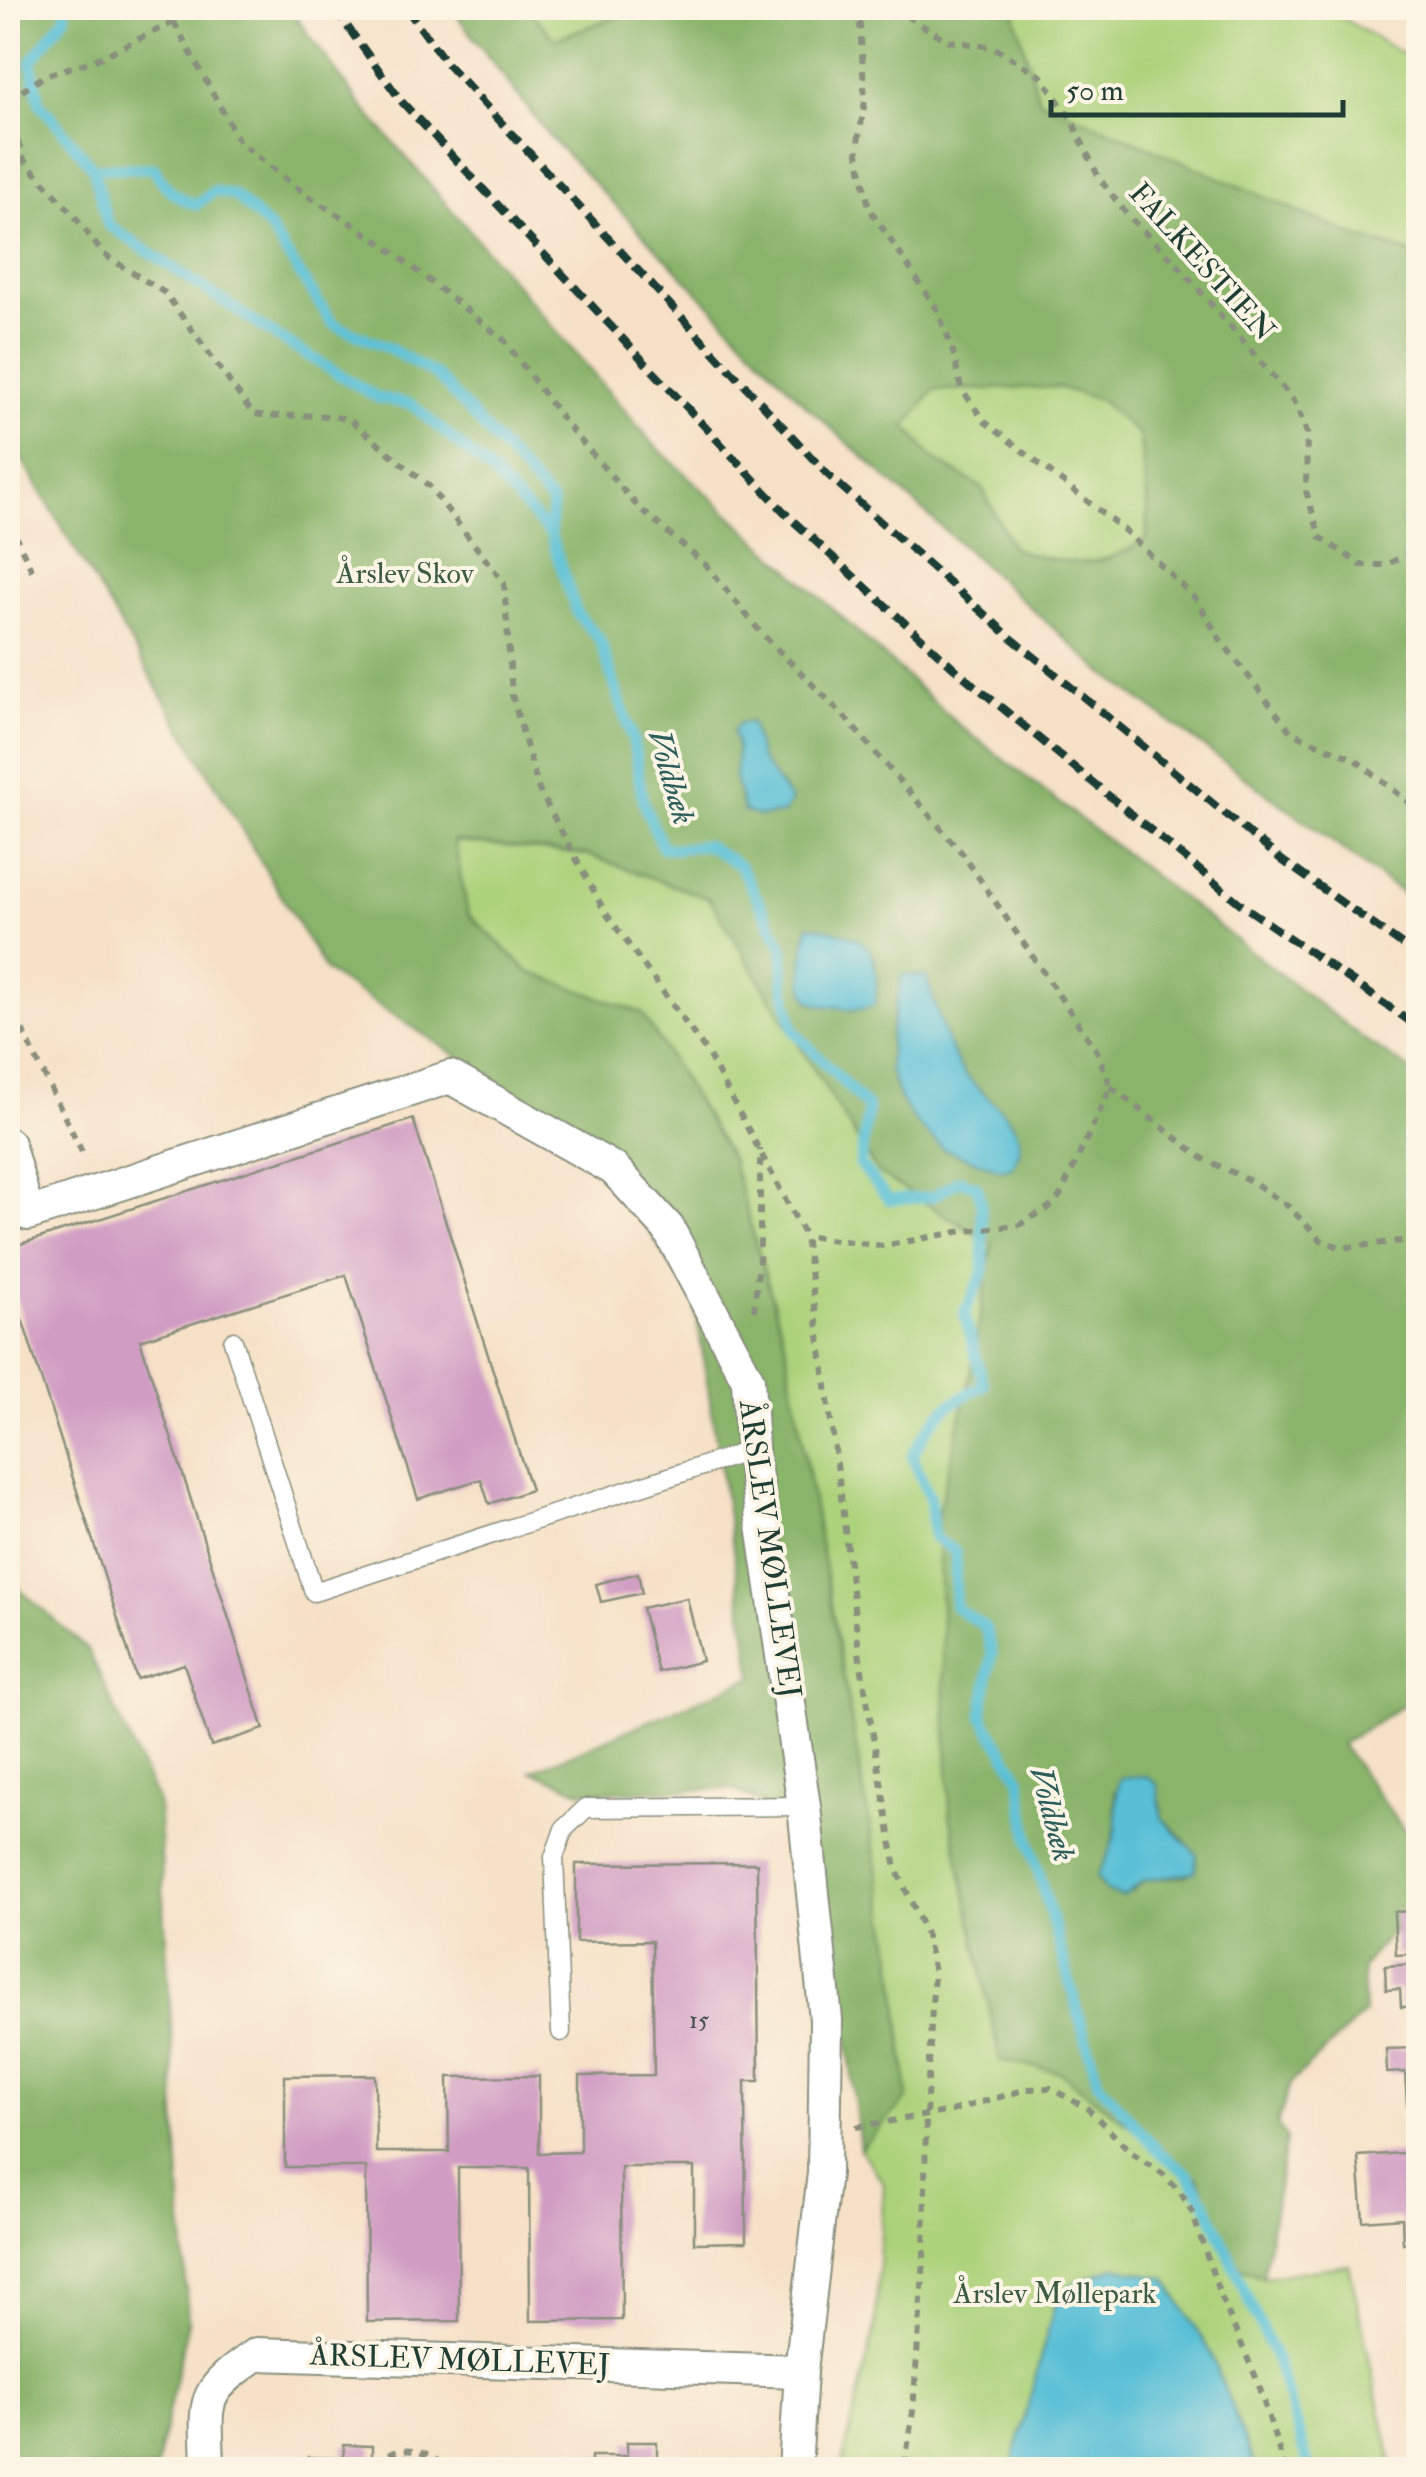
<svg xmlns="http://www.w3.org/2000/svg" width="1426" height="2477" font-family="'IM FELL Double Pica',serif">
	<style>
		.green { fill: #add27b; stroke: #668858; stroke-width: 2.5 }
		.forest { fill: #8ab46b; stroke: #547850; stroke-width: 2.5; fill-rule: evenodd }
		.water { fill: #58bfd6; stroke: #3c7e85; stroke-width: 2.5 }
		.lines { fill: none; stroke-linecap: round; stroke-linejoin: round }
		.stream { stroke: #58bfd6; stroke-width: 11 }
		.building { fill: #d09cc3 }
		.service-casing { stroke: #8a8f7e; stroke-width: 21 }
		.minor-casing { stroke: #8a8f7e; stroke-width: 36 }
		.path { stroke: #8a8f7e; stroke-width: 6; stroke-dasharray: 8 8; stroke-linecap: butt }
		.service { stroke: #fff; stroke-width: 18 }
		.minor { stroke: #fff; stroke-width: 32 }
		.rail { stroke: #1f3d34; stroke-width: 8; stroke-dasharray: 15 8; stroke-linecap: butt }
		.labels { text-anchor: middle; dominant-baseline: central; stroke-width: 8; stroke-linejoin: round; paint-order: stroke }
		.number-label { font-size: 25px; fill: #4b5558 }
		.street-label { font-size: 30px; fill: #1f3d34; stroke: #fcf5e5 }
		.park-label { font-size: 30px; fill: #3b5b42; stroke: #fcf5e5 }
		.water-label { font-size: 32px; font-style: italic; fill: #2d5e5c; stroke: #fcf5e5 }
	</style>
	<rect width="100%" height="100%" fill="#fcf5e5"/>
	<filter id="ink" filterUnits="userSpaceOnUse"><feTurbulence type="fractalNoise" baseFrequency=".01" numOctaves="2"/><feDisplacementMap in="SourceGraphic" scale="20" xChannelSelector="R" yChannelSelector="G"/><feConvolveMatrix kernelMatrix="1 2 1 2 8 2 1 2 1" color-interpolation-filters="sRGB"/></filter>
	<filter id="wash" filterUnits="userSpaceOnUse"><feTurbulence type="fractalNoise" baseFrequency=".0048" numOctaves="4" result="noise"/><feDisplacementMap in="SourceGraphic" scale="40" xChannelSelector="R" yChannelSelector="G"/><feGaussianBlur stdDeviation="2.25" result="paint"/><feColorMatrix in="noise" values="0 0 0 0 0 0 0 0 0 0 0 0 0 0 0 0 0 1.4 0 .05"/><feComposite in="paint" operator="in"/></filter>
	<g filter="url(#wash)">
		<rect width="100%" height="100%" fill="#f6e1c7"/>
		<!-- green -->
		<g class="green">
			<path d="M527,8H640L555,39Z"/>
			<path d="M1013,8H1325L1418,63V255L1357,237L1038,100Z"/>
			<path d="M1058,387L1100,400L1139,435L1147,494V538C1098,573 1067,564 1013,549L982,488L932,458L905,426L934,390Z"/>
			<path d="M453,841L589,855L710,899L878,1173L992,1244L970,1378L1000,2059L1060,2072L1198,2178L1240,2268L1264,2277L1349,2265L1393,2469H841L875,2327L884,2184L860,2149L908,2097L894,1964L785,1343L731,1158L642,1013L529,972L468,914Z"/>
		</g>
		<!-- forest -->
		<g class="forest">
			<path d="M8,8H289L361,105L656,447L959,725L1369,1043L1418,1075V1696L1341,1744L1418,1849V1900L1362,1968L1364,2013L1290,2084L1277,2125L1286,2138L1263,2277L1240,2268L1198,2178L1060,2072L1000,2060L950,1816L937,1517L970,1378L992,1244L878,1173L710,899L589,855L454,841L468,914L529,972L642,1013L731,1158L785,1343L894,1964L908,2098L860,2149L835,1927L799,1823L733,1789L583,1792L532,1771L753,1677L694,1298L590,1142L326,971L8,436ZM1115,1791L1161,1803L1162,1818L1186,1841L1187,1875L1142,1881L1132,1892C1116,1891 1103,1894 1097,1876L1108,1859L1116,1826Z"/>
			<path d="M451,8H527L555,39L640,8H1013L1039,100L1357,237L1418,255V905L1100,670L807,406L550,137ZM1058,387L1100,400L1139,435L1147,494V538C1100,573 1065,564 1013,549L982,488L932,458L906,426L934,390Z"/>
			<path d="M8,1579L88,1650L158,1803L188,2321L156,2469H8Z"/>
		</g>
		<!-- water -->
		<g class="water">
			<path d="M751,722L760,759L791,800L783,814L760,816L744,812L735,777L737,747L733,731L740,723Z"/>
			<path d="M809,925C867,937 881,942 875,1004C863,1011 850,1010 836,1007C829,1006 818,1006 812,1002C796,993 805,939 809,925Z"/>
			<path d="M902,974L926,977C936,1005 944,1040 959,1066C978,1099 1040,1122 1013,1167L1001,1170L943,1149L918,1125L900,1100L889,1068L890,1035Z"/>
			<path d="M1147,1776L1157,1785L1162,1818L1197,1855L1194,1872L1143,1881L1123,1897L1106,1891L1097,1876C1105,1860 1113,1848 1116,1829C1118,1811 1114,1795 1120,1778Z"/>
			<path d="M1115,2267L1166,2278L1211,2354L1256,2469H1011L1054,2307L1072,2284Z"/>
		</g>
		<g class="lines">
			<!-- stream -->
			<g class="stream">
				<path d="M66,8L65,17L31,62L40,103L93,168L108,225L279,338L378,398L411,404L488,469L550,534L577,614L599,638L633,740L643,802L662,847L675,849L706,845L740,866L783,947L784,985L794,1031L868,1108L860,1165L889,1200L932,1197L959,1180L977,1186L981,1201L984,1271L964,1314L984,1385C943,1406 934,1416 912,1456L930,1498L934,1538L956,1552L955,1607L985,1627L992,1653L982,1716L1020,1778L1029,1839L1098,2082L1160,2153L1187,2173L1206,2203L1277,2363L1310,2470"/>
				<path d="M93,168H154C164,188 175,197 196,205L214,191L235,196L269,228L333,324L389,348L437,376L552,503L550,534"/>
			</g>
		</g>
		<g id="blocks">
			<!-- building -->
			<g class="building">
				<path d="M413,1119L531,1490L489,1504L481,1479L418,1499L346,1275L140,1340L264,1729L211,1746L184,1664L137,1679L8,1275V1248Z"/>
				<path d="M638,1573L642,1593L601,1602L596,1584Z"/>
				<path d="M687,1598L702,1661L658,1672L642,1608Z"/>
				<path d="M757,1863L759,2081H745L746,2242L694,2243V2167H621L622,2320L530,2321L529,2168H458L459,2321L367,2322L366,2167H285V2076L375,2075L376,2152H449L448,2077L539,2076V2153L580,2152V2076L654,2075L652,1941L576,1942V1864Z"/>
				<path d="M1415,1911L1417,1954L1396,1955L1394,1912Z"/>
				<path d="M1418,1964V2007H1401L1400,1989L1386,1990L1385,1966Z"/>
				<path d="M1418,2048V2104H1407L1405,2072L1387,2073L1386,2049Z"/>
				<path d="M1418,2152V2242L1403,2243L1402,2218L1363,2221L1358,2156Z"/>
				<path d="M627,2442H657V2462H649V2470H591V2456H627Z"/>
				<path d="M344,2445L372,2446V2464H365V2470H308V2457L344,2458Z"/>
			</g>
		</g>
	</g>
	<g filter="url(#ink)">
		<use href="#blocks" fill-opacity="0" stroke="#8a8f7e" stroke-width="2.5"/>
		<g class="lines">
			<defs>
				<g id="service">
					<path d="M233,1341L314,1592L752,1450"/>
					<path d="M561,2032L554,1857L564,1829L586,1808L804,1806"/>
				</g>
				<g id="minor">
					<path d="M8,1144L28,1214L450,1077L614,1169L668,1228L748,1380L752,1450L804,1806L826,2020L824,2173L801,2371L795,2470"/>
					<path d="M208,2470C207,2400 196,2396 257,2354L801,2371"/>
				</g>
			</defs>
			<!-- service casing -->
			<use href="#service" class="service-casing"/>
			<!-- minor casing -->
			<use href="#minor" class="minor-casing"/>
			<!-- path -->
			<g class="path">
				<path d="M166,8L240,143L304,193L383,244L504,340L563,420L638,507L707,566L762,634L842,714L962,853L1097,1051L1111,1087L1061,1194L1053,1205L1019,1225L957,1232L883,1246L805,1236"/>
				<path d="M852,8L860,25L865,101L857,148L869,208L937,309L952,348L961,388L984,421L1123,529L1195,598L1220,639L1291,732L1354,759L1418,809"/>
				<path d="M893,8L948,41L993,47L1041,76L1071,119L1099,178L1128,216L1176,263L1295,402L1307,433L1306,491L1320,537L1361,565H1385L1418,550"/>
				<path d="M174,22L95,60L46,75L15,96L9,116L24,160L73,214L103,254L165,293L253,414C285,419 319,411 350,420L429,486L504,583L512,695L539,790L605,912L708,1054L805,1236L839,1479L860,1659L896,1869L925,1931L934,1972L926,2116L924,2259L913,2411L904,2470"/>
				<path d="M8,520L34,575"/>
				<path d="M8,1001L82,1152"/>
				<path d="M1111,1087L1202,1158L1253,1182L1289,1207L1321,1240L1342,1248L1418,1239"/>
				<path d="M754,1311L760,1251V1149"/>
				<path d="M856,2127L951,2111L1027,2089L1050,2088L1088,2109L1132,2153L1162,2173L1181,2193L1192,2212L1220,2295L1258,2382L1285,2470"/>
				<path d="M669,2459L670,2470"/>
				<path d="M389,2470V2454C415,2444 431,2457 453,2470"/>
				<path d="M508,2470H512"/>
			</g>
			<!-- service -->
			<use href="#service" class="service"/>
			<!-- minor -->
			<use href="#minor" class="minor"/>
			<!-- rail -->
			<g class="rail">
				<path d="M334,8L402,102L790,518L962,675L1242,905L1418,1027"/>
				<path d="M406,8L447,64L827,474L1009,636L1283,861L1418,956"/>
			</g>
		</g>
	</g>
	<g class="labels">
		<!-- number labels -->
		<g class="number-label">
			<text x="699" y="2020">15</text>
		</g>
		<!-- street labels -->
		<g class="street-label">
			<text transform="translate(1202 262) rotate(48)">FALKESTIEN</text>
			<text transform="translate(770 1549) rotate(82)">ÅRSLEV MØLLEVEJ</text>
			<text transform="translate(460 2360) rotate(2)">ÅRSLEV MØLLEVEJ</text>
		</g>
		<!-- park labels -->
		<g class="park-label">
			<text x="405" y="573">Årslev Skov</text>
			<text x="1055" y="2293">Årslev Møllepark</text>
		</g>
		<!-- water labels -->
		<g class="water-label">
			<text transform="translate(671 777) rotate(74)">Voldbæk</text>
			<text transform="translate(1052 1814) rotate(75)">Voldbæk</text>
		</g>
	</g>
	<!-- margin -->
	<rect width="1426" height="2477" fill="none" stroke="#fcf5e5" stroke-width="40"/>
	<!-- scale -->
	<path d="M1051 100v15h292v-15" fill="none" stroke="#1f3d34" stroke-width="5"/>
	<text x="1066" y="100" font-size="30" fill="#1f3d34" stroke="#fcf5e5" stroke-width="8" paint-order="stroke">50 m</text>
</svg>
